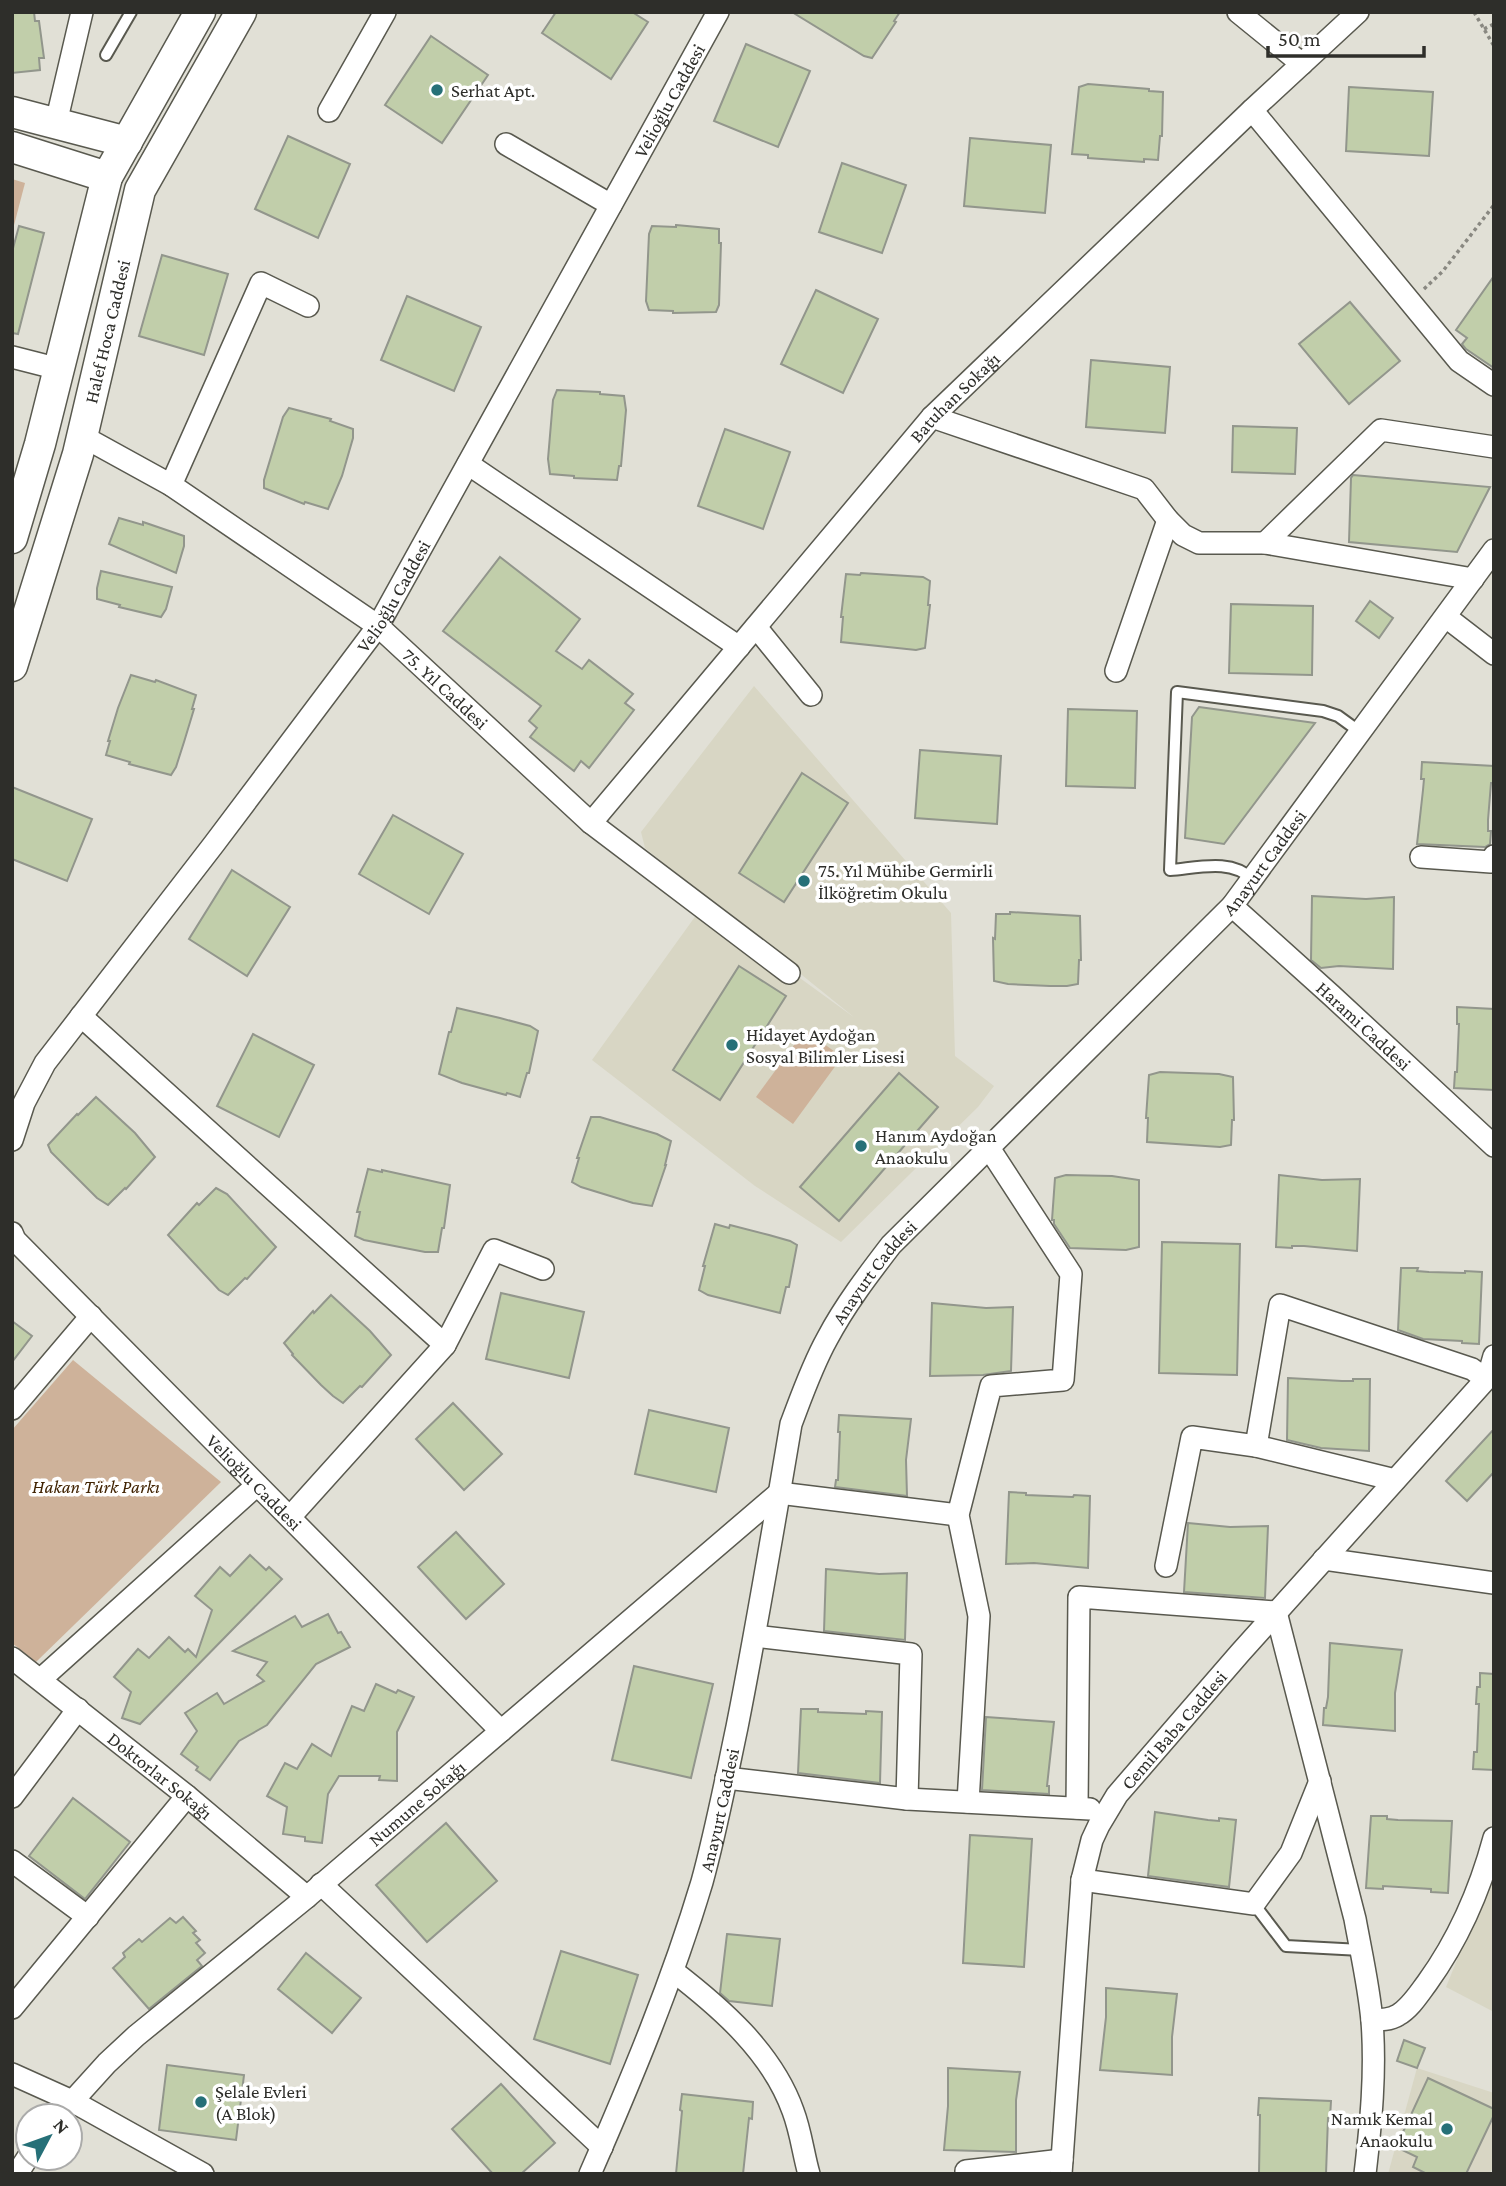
<svg xmlns="http://www.w3.org/2000/svg" width="1506" height="2186" font-family="'Crimson Pro',serif">
	<style>
		.built { fill: #d8d6c4 }
		.green { fill: #ceb29a }
		.building { fill: #c1ceaa; stroke: #92968c; stroke-width: 2 }
		.lines { fill: none; stroke-linecap: round; stroke-linejoin: round }
		.lane-casing { stroke: #59594f; stroke-width: 14 }
		.street-casing { stroke: #59594f; stroke-width: 24 }
		.secondary-casing { stroke: #59594f; stroke-width: 33 }
		.path { stroke: #898881; stroke-width: 3.5; stroke-dasharray: 3.5 3.5; stroke-linecap: butt }
		.lane { stroke: #fff; stroke-width: 10 }
		.street { stroke: #fff; stroke-width: 21 }
		.secondary { stroke: #fff; stroke-width: 30 }
		.poi-dot { fill: #267078; stroke: #fff; stroke-width: 2.5 }
		.labels { text-anchor: middle; dominant-baseline: central; stroke-width: 7; stroke-linejoin: round; paint-order: stroke }
		.poi-label { font-size: 19px; fill: #2e2e2a; stroke: #fff; text-anchor: start }
		.street-label { font-size: 19px; fill: #2e2e2a; stroke: #fff }
		.park-label { font-size: 19px; font-style: italic; fill: #402201; stroke: #fff }
	</style>
	<rect width="100%" height="100%" fill="#e1e0d6"/>
	<!-- built -->
	<g class="built">
		<path d="M754,686L951,913L955,1056L994,1086L978,1107L841,1242L755,1186L592,1060L702,907L855,1018L645,848L641,832Z"/>
		<path d="M1494,1869V2012L1446,1987Z"/>
		<path d="M1417,2068L1494,2093V2166L1489,2174H1388Z"/>
	</g>
	<!-- green -->
	<g class="green">
		<path d="M12,179L25,183L12,233Z"/>
		<path d="M805,1030L842,1057L793,1124L756,1097Z"/>
		<path d="M73,1360L221,1482L36,1662L12,1643V1430Z"/>
	</g>
	<!-- building -->
	<g class="building">
		<path d="M12,12H34L35,21H39L44,58H39L40,70L12,73Z"/>
		<path d="M556,12H632L648,22L611,79L542,33Z"/>
		<path d="M792,12H900L894,21L896,22L872,58L864,56Z"/>
		<path d="M431,36L488,75L442,143L385,105Z"/>
		<path d="M746,44L810,71L778,147L714,121Z"/>
		<path d="M1088,84L1149,89V91L1163,92L1162,136H1160L1158,160L1144,159V162L1088,158V155L1072,154L1079,87Z"/>
		<path d="M1349,87L1433,92L1429,156L1346,151Z"/>
		<path d="M288,136L350,164L318,238L255,209Z"/>
		<path d="M970,138L1051,145L1045,213L964,206Z"/>
		<path d="M842,163L906,185L882,253L819,232Z"/>
		<path d="M676,225L719,229V243H721L719,305L716,312L673,313V311L649,310L646,301L649,234L652,226L676,227Z"/>
		<path d="M19,226L44,233L18,334L12,333V252Z"/>
		<path d="M162,255L228,274L204,355L139,336Z"/>
		<path d="M1494,276V368L1466,349L1462,344L1467,338L1456,330Z"/>
		<path d="M816,290L878,319L843,393L781,364Z"/>
		<path d="M407,296L481,327L454,391L381,360Z"/>
		<path d="M1350,302L1400,361L1349,404L1299,344Z"/>
		<path d="M1091,360L1170,367L1165,433L1086,427Z"/>
		<path d="M557,390L600,392V394L624,396L626,410L621,466H619L617,480L574,478V476L550,474L548,459L553,400Z"/>
		<path d="M289,408L331,419L330,421L353,429V438L342,476L328,509L305,502L304,504L264,488V480L283,417Z"/>
		<path d="M1233,426L1297,428L1295,474L1232,472Z"/>
		<path d="M725,429L790,452L763,529L698,506Z"/>
		<path d="M1353,475L1490,487L1457,552L1349,542L1351,478Z"/>
		<path d="M119,518L143,525V522L184,536V546L176,573L109,544Z"/>
		<path d="M500,557L580,619L556,651L582,669L589,660L633,694L625,703L634,710L589,768L581,761L574,771L530,737L537,728L529,721L541,706L443,631Z"/>
		<path d="M101,571L172,587L166,609L161,617L119,607L120,605L97,599V588Z"/>
		<path d="M861,573L923,577L930,581L928,605H930L925,648L916,650L841,642L843,617H841L846,574L860,575Z"/>
		<path d="M1370,601L1393,618L1379,638L1356,621Z"/>
		<path d="M1231,604L1313,606L1312,675L1229,673Z"/>
		<path d="M131,675L155,682L156,680L196,695L192,709H194L184,742L176,767L171,775L129,764L130,762L106,755L110,741H108L118,708Z"/>
		<path d="M1199,707L1315,723L1224,844L1185,838L1192,717Z"/>
		<path d="M1068,709L1137,711L1135,788L1066,786Z"/>
		<path d="M920,750L1001,756L997,824L915,818Z"/>
		<path d="M1422,762L1494,766V783H1491L1488,820V831H1491L1490,844L1485,847L1417,844L1423,790L1424,779H1421Z"/>
		<path d="M802,773L848,803L784,902L739,873Z"/>
		<path d="M12,787L92,819L67,881L12,859Z"/>
		<path d="M393,815L463,854L429,914L359,874Z"/>
		<path d="M232,870L290,907L247,976L189,939Z"/>
		<path d="M1312,896L1366,899L1394,897L1393,969L1339,966L1321,968L1311,960Z"/>
		<path d="M1010,912L1080,916L1081,960H1079L1078,984L1067,986H1050L1008,984L994,981L993,938L995,939L996,914H1010Z"/>
		<path d="M739,966L786,996L720,1100L673,1070Z"/>
		<path d="M1457,1007L1494,1009V1090L1454,1088L1455,1072H1457L1459,1024H1457Z"/>
		<path d="M457,1008L500,1018L530,1026L538,1031L529,1073H527L520,1097L507,1093L506,1095L462,1083L439,1074L449,1032H451Z"/>
		<path d="M253,1034L314,1065L279,1137L217,1106Z"/>
		<path d="M1160,1072L1219,1074L1233,1077L1234,1120H1232L1231,1145L1220,1147L1147,1142L1148,1118H1146L1149,1075Z"/>
		<path d="M899,1073L938,1107L839,1221L800,1187Z"/>
		<path d="M96,1097L135,1133L155,1157L126,1189L125,1188L108,1205L97,1198L51,1152L48,1145L77,1114L78,1115Z"/>
		<path d="M591,1117H600L657,1134L671,1141L665,1165H666L652,1206L633,1203L581,1187L572,1182L579,1158H577Z"/>
		<path d="M368,1169L382,1172V1170L450,1185L444,1228H442L438,1252H425L364,1240L355,1236L360,1212H357Z"/>
		<path d="M1066,1175L1112,1176L1139,1180V1247L1126,1250L1070,1248L1054,1224V1220H1052L1055,1178Z"/>
		<path d="M1279,1175L1322,1180L1360,1179L1357,1251L1304,1246H1292V1248L1276,1247Z"/>
		<path d="M216,1188L227,1194L276,1247L247,1279L245,1278L228,1295L219,1290L168,1235L197,1203L199,1205Z"/>
		<path d="M715,1224L729,1228L730,1225L769,1235L790,1241L797,1245L789,1287H786L780,1313L708,1295L699,1290L705,1266H703Z"/>
		<path d="M1162,1242L1240,1244L1237,1375L1159,1373Z"/>
		<path d="M1401,1268H1418L1417,1271L1429,1272L1465,1273V1271L1482,1272L1479,1344L1462,1343V1341L1423,1339L1398,1330Z"/>
		<path d="M501,1293L584,1312L569,1378L486,1359Z"/>
		<path d="M331,1295L370,1331L391,1355L362,1387L360,1386L343,1403L333,1396L321,1385L292,1355L293,1354L284,1343L313,1311L314,1313Z"/>
		<path d="M932,1303L986,1308L1013,1307L1011,1371L983,1375L930,1376Z"/>
		<path d="M12,1321L32,1336L12,1362Z"/>
		<path d="M1288,1378L1342,1381H1353V1379H1370L1369,1451L1321,1448L1287,1440Z"/>
		<path d="M453,1403L502,1454L464,1490L416,1439Z"/>
		<path d="M649,1410L729,1428L716,1492L635,1474Z"/>
		<path d="M839,1415L911,1419L906,1460L907,1496L835,1487L836,1480H838L840,1432H838Z"/>
		<path d="M1494,1429V1472L1467,1501L1446,1481Z"/>
		<path d="M1009,1492L1026,1493V1495L1073,1497L1074,1495L1090,1496L1088,1568L1034,1563L1006,1564Z"/>
		<path d="M1188,1523L1230,1527L1268,1526L1265,1598L1184,1592Z"/>
		<path d="M456,1532L504,1584L466,1619L418,1567Z"/>
		<path d="M250,1555L266,1570L269,1567L282,1579L140,1724L122,1718L131,1692L114,1677L138,1649L149,1658L169,1637L185,1652L188,1649L196,1657L212,1610L195,1596L220,1567L230,1576Z"/>
		<path d="M826,1569L879,1574L907,1573L905,1640L824,1631Z"/>
		<path d="M328,1614L338,1633L341,1632L350,1647L316,1664L267,1725L239,1741L210,1780L196,1770L198,1767L181,1754L197,1731L185,1713L217,1693L224,1704L264,1681L257,1675L267,1662L233,1651L295,1616L302,1627Z"/>
		<path d="M1330,1643L1402,1650L1395,1693V1731L1323,1725L1324,1708H1326L1328,1697Z"/>
		<path d="M634,1666L713,1684L691,1778L612,1760Z"/>
		<path d="M1480,1673L1494,1674V1770L1473,1769L1474,1752H1477L1479,1704H1476L1477,1687H1480Z"/>
		<path d="M376,1684L396,1693L398,1690L414,1697L397,1732V1781L379,1780L380,1776H339L328,1794L322,1843L305,1841V1837L283,1834L287,1807L267,1796L285,1763L297,1769L312,1744L331,1756L352,1706L364,1711Z"/>
		<path d="M801,1709H818V1712L866,1714V1711L882,1712L880,1783L798,1773Z"/>
		<path d="M986,1717L1054,1722L1047,1786H1049V1794L982,1790Z"/>
		<path d="M73,1798L130,1842L85,1899L29,1856Z"/>
		<path d="M1155,1812L1208,1820L1219,1821V1818L1236,1820L1229,1887L1148,1876Z"/>
		<path d="M1371,1816H1387V1819L1398,1820L1452,1821L1448,1893L1431,1892V1889L1383,1886V1889L1366,1888Z"/>
		<path d="M446,1823L497,1881L427,1942L376,1885Z"/>
		<path d="M970,1835L1032,1839L1024,1967L963,1963Z"/>
		<path d="M183,1917L196,1931L193,1933L200,1940L196,1943L205,1953L197,1960L202,1966L149,2009L113,1968L125,1957L123,1953L139,1939L142,1942L170,1918L176,1923Z"/>
		<path d="M727,1934L780,1939L772,2006L729,2001L720,1993Z"/>
		<path d="M561,1951L638,1975L610,2064L534,2039Z"/>
		<path d="M306,1953L361,1998L332,2033L278,1989Z"/>
		<path d="M1106,1988L1177,1994L1172,2037V2075L1100,2070L1106,2017Z"/>
		<path d="M1404,2040L1425,2048L1417,2068L1397,2061Z"/>
		<path d="M167,2065L244,2075L236,2140L159,2130Z"/>
		<path d="M948,2068L1020,2072L1016,2100V2152L944,2150L948,2106Z"/>
		<path d="M1428,2078L1494,2109V2115L1466,2174H1427L1413,2167L1417,2157L1396,2147Z"/>
		<path d="M501,2084L555,2143L521,2174H493L452,2129Z"/>
		<path d="M682,2094L753,2102L752,2119L749,2118L743,2174H676L682,2111L680,2110Z"/>
		<path d="M1259,2098L1331,2101L1330,2118H1328L1326,2174H1259L1260,2115H1258Z"/>
	</g>
	<g class="lines">
		<defs>
			<g id="lane">
				<path d="M106,55L131,12"/>
				<path d="M1252,879C1231,858 1197,868 1170,870L1177,692L1323,711L1338,716L1360,732"/>
				<path d="M1254,1904L1286,1946L1361,1950"/>
			</g>
			<g id="street">
				<path d="M1238,12L1302,64"/>
				<path d="M1252,110L1459,361L1494,385"/>
				<path d="M329,111L385,12"/>
				<path d="M56,123L82,12"/>
				<path d="M506,144L611,205"/>
				<path d="M12,357L59,369"/>
				<path d="M932,417L1144,489L1168,520L1183,535L1199,543H1265L1473,579"/>
				<path id="s1" d="M82,436L171,485L378,626L591,823L789,973"/>
				<path d="M468,464L739,647"/>
				<path d="M171,485L261,283L308,306"/>
				<path d="M1265,543L1381,430L1494,447"/>
				<path d="M1446,617L1494,654"/>
				<path d="M756,627L811,695"/>
				<path d="M1116,671L1168,520"/>
				<path id="s2" d="M591,823L932,417L1252,110L1358,12"/>
				<path d="M1421,857L1491,862L1494,856"/>
				<path id="s3" d="M1232,906L1331,995L1494,1146"/>
				<path d="M81,1016L445,1345"/>
				<path id="s4" d="M12,1140L24,1103L45,1063L214,844L378,626L718,12"/>
				<path id="s5" d="M12,1233L15,1240L501,1731"/>
				<path d="M1488,1377L1494,1356"/>
				<path d="M12,1409L91,1316"/>
				<path d="M1395,1480L1256,1446L1280,1305L1472,1369L1486,1379"/>
				<path d="M290,1517L445,1345L494,1250L543,1269"/>
				<path d="M1324,1559L1494,1583"/>
				<path d="M1166,1566L1192,1437L1256,1446"/>
				<path d="M755,1636L911,1654L907,1799"/>
				<path id="s6" d="M12,1658L187,1796L307,1897"/>
				<path d="M41,1679L257,1485"/>
				<path d="M726,1778L907,1799L1090,1809"/>
				<path d="M12,1797L78,1709"/>
				<path d="M968,1802L979,1616L958,1515L991,1386L1063,1380L1071,1274L989,1148"/>
				<path d="M1077,1808L1079,1597L1276,1612L1355,1919C1361,1952 1369,1987 1372,2021C1376,2072 1371,2123 1365,2174"/>
				<path d="M12,1861L88,1917"/>
				<path d="M1082,1880L1254,1904L1291,1853L1320,1781"/>
				<path d="M321,1884L602,2147"/>
				<path d="M673,1971C721,2008 772,2052 793,2111C801,2132 803,2153 809,2174"/>
				<path d="M12,2008L187,1796"/>
				<path d="M1372,2020C1380,2020 1390,2020 1398,2015C1410,2008 1418,1995 1427,1983C1458,1940 1480,1890 1494,1838"/>
				<path d="M12,2074L72,2101L203,2174"/>
				<path id="s7" d="M59,2116L107,2063L136,2036L307,1897L779,1493L958,1515"/>
				<path d="M966,2171L1062,2160"/>
				<path d="M17,2174L28,2157"/>
				<path id="s8" d="M590,2174C632,2078 672,1982 702,1882C716,1831 726,1779 737,1727C757,1626 774,1525 791,1424C802,1395 812,1366 827,1339C845,1305 868,1275 891,1245L1232,906L1494,550"/>
				<path id="s9" d="M1061,2174L1082,1880L1092,1840L1099,1825L1117,1795L1240,1653L1488,1377L1494,1375"/>
			</g>
			<g id="secondary">
				<path d="M12,112L127,142"/>
				<path d="M12,147L107,177"/>
				<path d="M12,538L40,444L107,177L200,12"/>
				<path id="s10" d="M12,666L78,454L140,190L241,12"/>
			</g>
		</defs>
		<!-- lane casing -->
		<use href="#lane" class="lane-casing"/>
		<!-- street casing -->
		<use href="#street" class="street-casing"/>
		<!-- secondary casing -->
		<use href="#secondary" class="secondary-casing"/>
		<!-- path -->
		<g class="path">
			<path d="M1474,12L1494,46"/>
			<path d="M1484,29L1494,24"/>
			<path d="M1424,289L1443,271L1494,205"/>
		</g>
		<!-- lane -->
		<use href="#lane" class="lane"/>
		<!-- street -->
		<use href="#street" class="street"/>
		<!-- secondary -->
		<use href="#secondary" class="secondary"/>
	</g>
	<!-- markers -->
	<g class="poi-dot">
		<circle cx="437" cy="90" r="7"/>
		<circle cx="804" cy="881" r="7"/>
		<circle cx="732" cy="1045" r="7"/>
		<circle cx="861" cy="1146" r="7"/>
		<circle cx="201" cy="2102" r="7"/>
		<circle cx="1447" cy="2129" r="7"/>
	</g>
	<g class="labels">
		<!-- poi labels -->
		<g class="poi-label">
			<text x="451" y="90">Serhat Apt.</text>
			<text x="818" y="870">75. Yıl Mühibe Germirli<tspan x="818" dy="22">İlköğretim Okulu</tspan></text>
			<text x="746" y="1034">Hidayet Aydoğan<tspan x="746" dy="22">Sosyal Bilimler Lisesi</tspan></text>
			<text x="875" y="1135">Hanım Aydoğan<tspan x="875" dy="22">Anaokulu</tspan></text>
			<text x="215" y="2091">Şelale Evleri<tspan x="215" dy="22">(A Blok)</tspan></text>
			<text x="1433" y="2118" text-anchor="end">Namık Kemal<tspan x="1433" dy="22">Anaokulu</tspan></text>
		</g>
		<!-- street labels -->
		<g class="street-label">
			<text stroke="none"><textPath href="#s4" startOffset="1234">Velioğlu Caddesi</textPath></text>
			<text stroke="none"><textPath href="#s10" startOffset="348">Halef Hoca Caddesi</textPath></text>
			<text stroke="none"><textPath href="#s2" startOffset="560">Batuhan Sokağı</textPath></text>
			<text stroke="none"><textPath href="#s4" startOffset="667">Velioğlu Caddesi</textPath></text>
			<text stroke="none"><textPath href="#s1" startOffset="444">75. Yıl Caddesi</textPath></text>
			<text stroke="none"><textPath href="#s8" startOffset="1521">Anayurt Caddesi</textPath></text>
			<text stroke="none"><textPath href="#s3" startOffset="178">Harami Caddesi</textPath></text>
			<text stroke="none"><textPath href="#s8" startOffset="954">Anayurt Caddesi</textPath></text>
			<text stroke="none"><textPath href="#s5" startOffset="348">Velioğlu Caddesi</textPath></text>
			<text stroke="none"><textPath href="#s9" startOffset="474">Cemil Baba Caddesi</textPath></text>
			<text stroke="none"><textPath href="#s6" startOffset="189">Doktorlar Sokağı</textPath></text>
			<text stroke="none"><textPath href="#s7" startOffset="476">Numune Sokağı</textPath></text>
			<text stroke="none"><textPath href="#s8" startOffset="387">Anayurt Caddesi</textPath></text>
		</g>
		<!-- park labels -->
		<g class="park-label">
			<text x="96" y="1486">Hakan Türk Parkı</text>
		</g>
	</g>
	<!-- border -->
	<rect width="1506" height="2186" fill="none" stroke="#2e2e2a" stroke-width="28"/>
	<!-- north arrow -->
	<g transform="translate(49 2137) rotate(49)"><circle r="33" fill="#ffffff" stroke="#ababaa" stroke-width="2"/>
	<path d="M0-5L12 26L0 18L-12 26Z" fill="#267078"/>
	<text y="-10" font-size="19" font-weight="bold" text-anchor="middle" fill="#2e2e2a">N</text>
	</g>
	<!-- scale -->
	<path d="M1268 46v10h156v-10" fill="none" stroke="#2e2e2a" stroke-width="3.5"/>
	<text x="1278" y="46" font-size="21" fill="#2e2e2a" stroke="#ffffff" stroke-width="5" paint-order="stroke">50 m</text>
</svg>
